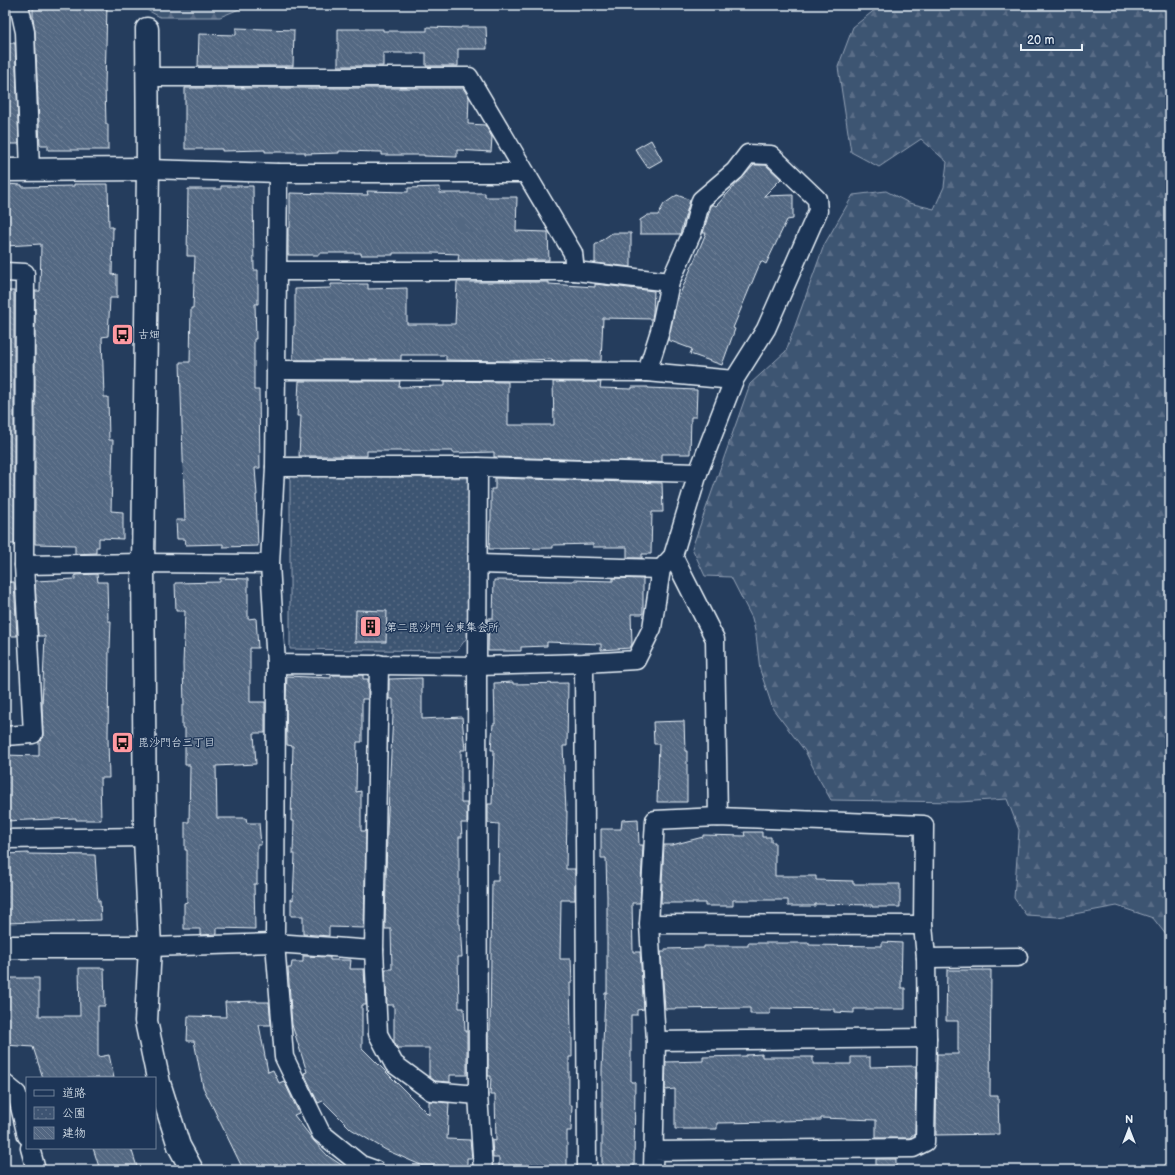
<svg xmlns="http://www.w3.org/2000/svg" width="1175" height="1175" font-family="'Balsamiq Sans','Klee One',sans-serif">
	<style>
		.forest { fill: url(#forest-firs); stroke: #93a2b5 }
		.park { fill: url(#park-dots); stroke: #93a2b5 }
		.building { fill: url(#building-back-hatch); stroke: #e8f1f8 }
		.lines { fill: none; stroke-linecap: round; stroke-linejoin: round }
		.minor-casing { stroke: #e8f1f8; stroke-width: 21 }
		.tertiary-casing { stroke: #e8f1f8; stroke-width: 25 }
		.minor { stroke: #1d3557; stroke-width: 18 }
		.tertiary { stroke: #1d3557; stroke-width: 22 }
		.labels { text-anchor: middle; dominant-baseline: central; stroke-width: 3; stroke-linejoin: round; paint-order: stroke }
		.poi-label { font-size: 11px; fill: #e8f1f8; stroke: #1d3557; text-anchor: start }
	</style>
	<defs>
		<pattern id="forest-firs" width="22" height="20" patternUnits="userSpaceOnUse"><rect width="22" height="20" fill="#3e5472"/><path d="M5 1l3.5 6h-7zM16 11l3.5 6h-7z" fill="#5a6d87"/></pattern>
		<pattern id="park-dots" width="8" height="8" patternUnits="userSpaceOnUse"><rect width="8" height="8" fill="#3e5472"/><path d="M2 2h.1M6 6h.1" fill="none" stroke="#5a6d87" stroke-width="1.8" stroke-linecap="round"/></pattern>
		<pattern id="building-back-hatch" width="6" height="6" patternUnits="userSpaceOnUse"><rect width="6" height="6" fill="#536782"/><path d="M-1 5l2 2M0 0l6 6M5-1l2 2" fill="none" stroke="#6c7d94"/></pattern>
	</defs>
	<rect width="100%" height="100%" fill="#253d5d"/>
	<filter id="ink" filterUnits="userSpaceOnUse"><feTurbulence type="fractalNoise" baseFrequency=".025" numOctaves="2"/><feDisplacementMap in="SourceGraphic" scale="8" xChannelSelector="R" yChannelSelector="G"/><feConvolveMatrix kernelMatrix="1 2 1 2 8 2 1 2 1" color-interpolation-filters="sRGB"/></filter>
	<g filter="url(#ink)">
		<!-- forest -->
		<g class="forest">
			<path d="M138,5H249L220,17H160Z"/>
			<path d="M881,5H1170V940L1153,918L1117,906L1058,917L1026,915L1014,898L1019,830L1007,799L959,802L831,800L818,777L805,751L773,709L760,670L756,635L752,618L731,577L705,576L692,548L750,384L786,351L824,245L853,195L886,191L909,203L934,209L944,187L947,162L921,139L879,167L851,152L838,67L853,27Z"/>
		</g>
		<!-- park -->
		<path class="park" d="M290,476L469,478L468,636L457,651L290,649Z"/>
		<!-- building -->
		<g class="building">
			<path d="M33,5H107L105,86L106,124H108V150H48V145H40L35,32L33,18Z"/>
			<path d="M427,27L461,28V27H486L487,49H458V66H426V53H383V66H338V29H383V31H427Z"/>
			<path d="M236,28L294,30L293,66H198L199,34L236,35Z"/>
			<path d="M5,43H15L19,144H5Z"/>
			<path d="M185,88H463L469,97L468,124L485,125L492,137L491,152L457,150V157L424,156V155H382V152L339,151V153L305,154V152H265V150L222,151V149H185Z"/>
			<path d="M651,140L662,160L648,168L635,149Z"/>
			<path d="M754,165H766L781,179L764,196L793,195V219L787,220L766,264L761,261L733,328L735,329L722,365L690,354L692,349L668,340L677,301L706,233H703L711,206L712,204L716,206Z"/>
			<path d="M5,184L22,185V187L74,186V184H108L109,227H113L112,275L117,274V298H110L108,336L102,337L104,397H108L109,440H113L111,511L123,512V539L99,538V547H96V553L75,554V545L35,544V291H40L41,244L5,246Z"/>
			<path d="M221,186H253L254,270H258V304H255L256,339H254V390H259L260,468H255L257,495H256L258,546L223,547V544L186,545L185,539H177L176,520H185L180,362H190L191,308H193L195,256H187L188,189H221Z"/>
			<path d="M440,187V193H485V197H517L516,231L548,232L549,260H458L459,254L433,253H393V255H361V253H319V255H288V228H290V193L368,195L367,191L408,192V188Z"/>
			<path d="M677,195L690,200L680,234H640V220L648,215H658L664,204Z"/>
			<path d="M612,233H631V267L595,263V245Z"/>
			<path d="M457,282H549V284L595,287V284L654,291L653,312L652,319L603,318L601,361H552V359L508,361L446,360V355H401V360H293L294,326H295V289L331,288V284H368V289L407,288V324H455Z"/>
			<rect x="5" y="291" width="9" height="253"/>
			<path d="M299,381H400L399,387L445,386V381L508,382V425H554L553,382H601L600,388L632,389V387H648V388L697,390L696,417H691L690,454H662V462L494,457V452L453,453V451H367V456H299L301,416H297Z"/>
			<path d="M495,478L662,483L663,512H652L651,554H642V558H627V547H593V544L553,545V548L489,549L490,521H491V489H495Z"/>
			<path d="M97,574L98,582H107L108,621H111L110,648H109L108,738L109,778H100L101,820H76V818L5,821V755L39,756V742L43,738V734L42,706L45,636H38L35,581L75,579V575Z"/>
			<path d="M220,578L248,579V619L256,618L258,648H250V702H265V733H254L256,764L216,766L217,818H246L247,823H259L261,845H257V884H254L255,929L217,928V934L200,935V929H184V903L187,902V850H185V822H189L190,765H185V728H182V706H184L183,664L185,611H176L175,583L220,582Z"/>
			<path d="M613,578L643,579V614H631L632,644L630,648L601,650V644L547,642V646L521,647V651H488L489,618H493L494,580L573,581V580L613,581Z"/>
			<path d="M5,582H14L17,636H5Z"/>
			<path d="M356,610L387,611L386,642H355Z"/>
			<path d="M331,675H363V679H368V699H362V742H357L356,792L361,791V831H366L364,928L329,927V936L303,934V916H291V899L293,900L295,854H293L294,821H291L293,746L287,745L286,699L287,676L331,678Z"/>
			<path d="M422,678V719L462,717L465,750H461V803H467V823H461L462,837H459V924H460L462,957H458L459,1008H464L465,1031H467V1075H450V1082L435,1081L429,1076V1048H397L394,1042V1005H387L385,969H392L391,929H385L387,831L393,715V699H389V679Z"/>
			<path d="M513,682V684L568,683L567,746H563L566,811H567L566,869H575V900H561L560,959H571L572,983H570L571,1033H572V1057H569V1105H572L571,1131H567V1170H499V1158H493L492,1140L496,1141L495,1095H490L491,1076H488V1031L490,1030L492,881H498L499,824L488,823V804H492L494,750H491L493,724H495L494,683Z"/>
			<path d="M684,721L685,751H687V802H657L659,744H654L653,722Z"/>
			<path d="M638,819L639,845H643L640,903H632L633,952H640L644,1009L637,1010V1015H631V1082H635L634,1170H602V1070L605,993H607V897L606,858H601V829H621L622,820Z"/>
			<path d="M744,832H762V837H771V842H775V876H816V880L853,881V884H900V907H872V905L815,904V906H788V900H733V906H705V903H661L664,845H672L703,837V835L745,836Z"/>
			<path d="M28,853V854L95,855L98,901H100L101,920L5,923V854Z"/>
			<path d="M882,942L902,943L901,988H905V1009H854V1013L834,1012V1009L770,1008V1014H750V1008L665,1009L661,952H665V949L704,948V946H748V943H809V945L882,946Z"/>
			<path d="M303,956L330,957V960H351L350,969H364L366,1005H362V1048L429,1115V1101L449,1103L447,1139L470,1140L472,1158H467V1166H423L386,1150L351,1129L323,1101L318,1103L304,1073L307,1072L292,1025L288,968H291L292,962H303Z"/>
			<path d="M79,968H104L105,1006H98V1057L109,1055L114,1078H43L33,1047L5,1045V978H39V1016H80Z"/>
			<path d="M947,970H991L990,1096H998L999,1134L936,1135L937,1054H958V1021H946Z"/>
			<path d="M257,1001V1002H269L271,1025H259L268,1072L273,1070L279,1083L284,1081L299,1113L294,1115L314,1141L328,1156L349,1170H245L241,1165L203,1087L194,1041H187L188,1016L226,1017L225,1002Z"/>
			<path d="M762,1054V1057H813V1064H851V1057H870V1067L916,1066L915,1135H912L910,1138H876V1120L821,1118V1120L779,1121V1122L717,1123V1129H675V1089L665,1090L666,1062L703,1061V1057L746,1056V1055Z"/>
			<path d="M93,1148H131L138,1170H100Z"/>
			<rect x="876" y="1159" width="20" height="11"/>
		</g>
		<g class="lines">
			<defs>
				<g id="minor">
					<path d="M19,5L25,32L30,171"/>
					<path d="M148,77H469L573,253L575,271L670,282"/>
					<path d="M148,169L278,173H525"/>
					<path d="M278,173L275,467L270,564L276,664L275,943L284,1057L321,1133L361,1165L375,1170"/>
					<path d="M278,271H575"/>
					<path d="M5,272L25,273L24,565L33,734L5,736"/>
					<path d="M276,370L647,372L734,380"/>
					<path d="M275,467H478L698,473"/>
					<path d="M478,467L477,666L478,1095L483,1170"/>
					<path d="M673,556L715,639L718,817"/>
					<path d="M478,564L661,569"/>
					<path d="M24,565L143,563L270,564"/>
					<path d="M584,663L587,1170"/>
					<path d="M276,664L477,666L584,663L636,660L652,628L661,569L673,556L698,473L734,380L766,329L818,211L817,199L771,155L748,154L735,171L701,200L692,233L670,282L660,331L647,372"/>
					<path d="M5,839L145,837"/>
					<path d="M649,924L923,925"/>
					<path d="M150,947L275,943L374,950L378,1034L394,1064L431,1091L478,1095"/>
					<path d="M374,950L379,664"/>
					<path d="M926,958L1018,957"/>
					<path d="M656,1041L927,1038"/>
					<path d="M5,1084L17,1094L27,1136"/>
					<path d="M30,1148L36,1170"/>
					<path d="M653,1170L656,1041L649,924L655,820L718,817L924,825L923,925L926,958L927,1038L925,1142L913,1148L653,1151"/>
				</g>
				<g id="tertiary">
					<path d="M147,29L148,169L143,563L145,837L150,947L146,1021L159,1083L179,1146L192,1170"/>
					<path d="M5,170L148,169"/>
					<path d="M5,947H150"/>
				</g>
			</defs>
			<!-- minor casing -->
			<use href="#minor" class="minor-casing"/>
			<!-- tertiary casing -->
			<use href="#tertiary" class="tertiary-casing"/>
			<!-- minor -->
			<use href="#minor" class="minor"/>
			<!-- tertiary -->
			<use href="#tertiary" class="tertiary"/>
		</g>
	</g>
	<!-- icons -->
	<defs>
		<symbol id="bus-square" viewBox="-11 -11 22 22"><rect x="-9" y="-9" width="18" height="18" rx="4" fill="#ff9aa2" stroke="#1d3557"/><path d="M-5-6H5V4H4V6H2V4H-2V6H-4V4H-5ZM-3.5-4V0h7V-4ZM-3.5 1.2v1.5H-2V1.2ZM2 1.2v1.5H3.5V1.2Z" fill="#111"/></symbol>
		<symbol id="building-square" viewBox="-11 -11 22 22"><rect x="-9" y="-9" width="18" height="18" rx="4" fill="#ff9aa2" stroke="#1d3557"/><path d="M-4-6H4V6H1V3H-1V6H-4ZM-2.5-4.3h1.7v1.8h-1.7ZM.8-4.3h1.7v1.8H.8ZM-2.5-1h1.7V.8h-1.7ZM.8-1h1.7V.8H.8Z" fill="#111"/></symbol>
	</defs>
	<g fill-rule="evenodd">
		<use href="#bus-square" x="110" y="322" width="25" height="25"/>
		<use href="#building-square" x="358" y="614" width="25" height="25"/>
		<use href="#bus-square" x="110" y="730" width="25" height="25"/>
	</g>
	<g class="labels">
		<!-- poi labels -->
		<g class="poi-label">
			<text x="138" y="334">古畑</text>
			<text x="386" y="627">第二毘沙門 台東集会所</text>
			<text x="138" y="742">毘沙門台三丁目</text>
		</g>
	</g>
	<!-- margin -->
	<rect width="1175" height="1175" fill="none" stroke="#1d3557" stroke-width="20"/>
	<rect x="10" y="10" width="1155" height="1155" fill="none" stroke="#e8f1f8" stroke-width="1.5" filter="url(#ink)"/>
	<!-- legend -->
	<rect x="26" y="1077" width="130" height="72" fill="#1d3557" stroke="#6e8097"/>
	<rect x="34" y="1090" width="20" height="6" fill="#1d3557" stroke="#6e8097"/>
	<text x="62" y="1097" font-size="12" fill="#e8f1f8">道路</text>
	<rect x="34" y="1107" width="20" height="12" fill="url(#park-dots)" stroke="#6e8097"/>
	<text x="62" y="1117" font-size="12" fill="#e8f1f8">公園</text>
	<rect x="34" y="1127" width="20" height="12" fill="url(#building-back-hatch)" stroke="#6e8097"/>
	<text x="62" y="1137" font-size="12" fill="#e8f1f8">建物</text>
	<!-- north arrow -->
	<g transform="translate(1129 1129)" stroke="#1d3557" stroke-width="3" paint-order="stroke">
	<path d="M0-3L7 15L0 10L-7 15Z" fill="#e8f1f8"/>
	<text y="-6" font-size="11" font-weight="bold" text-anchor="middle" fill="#e8f1f8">N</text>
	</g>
	<!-- scale -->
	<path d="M1021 44v6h61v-6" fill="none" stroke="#e8f1f8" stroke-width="2"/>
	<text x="1027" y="44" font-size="12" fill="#e8f1f8" stroke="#1d3557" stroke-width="3" paint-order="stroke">20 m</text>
</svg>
